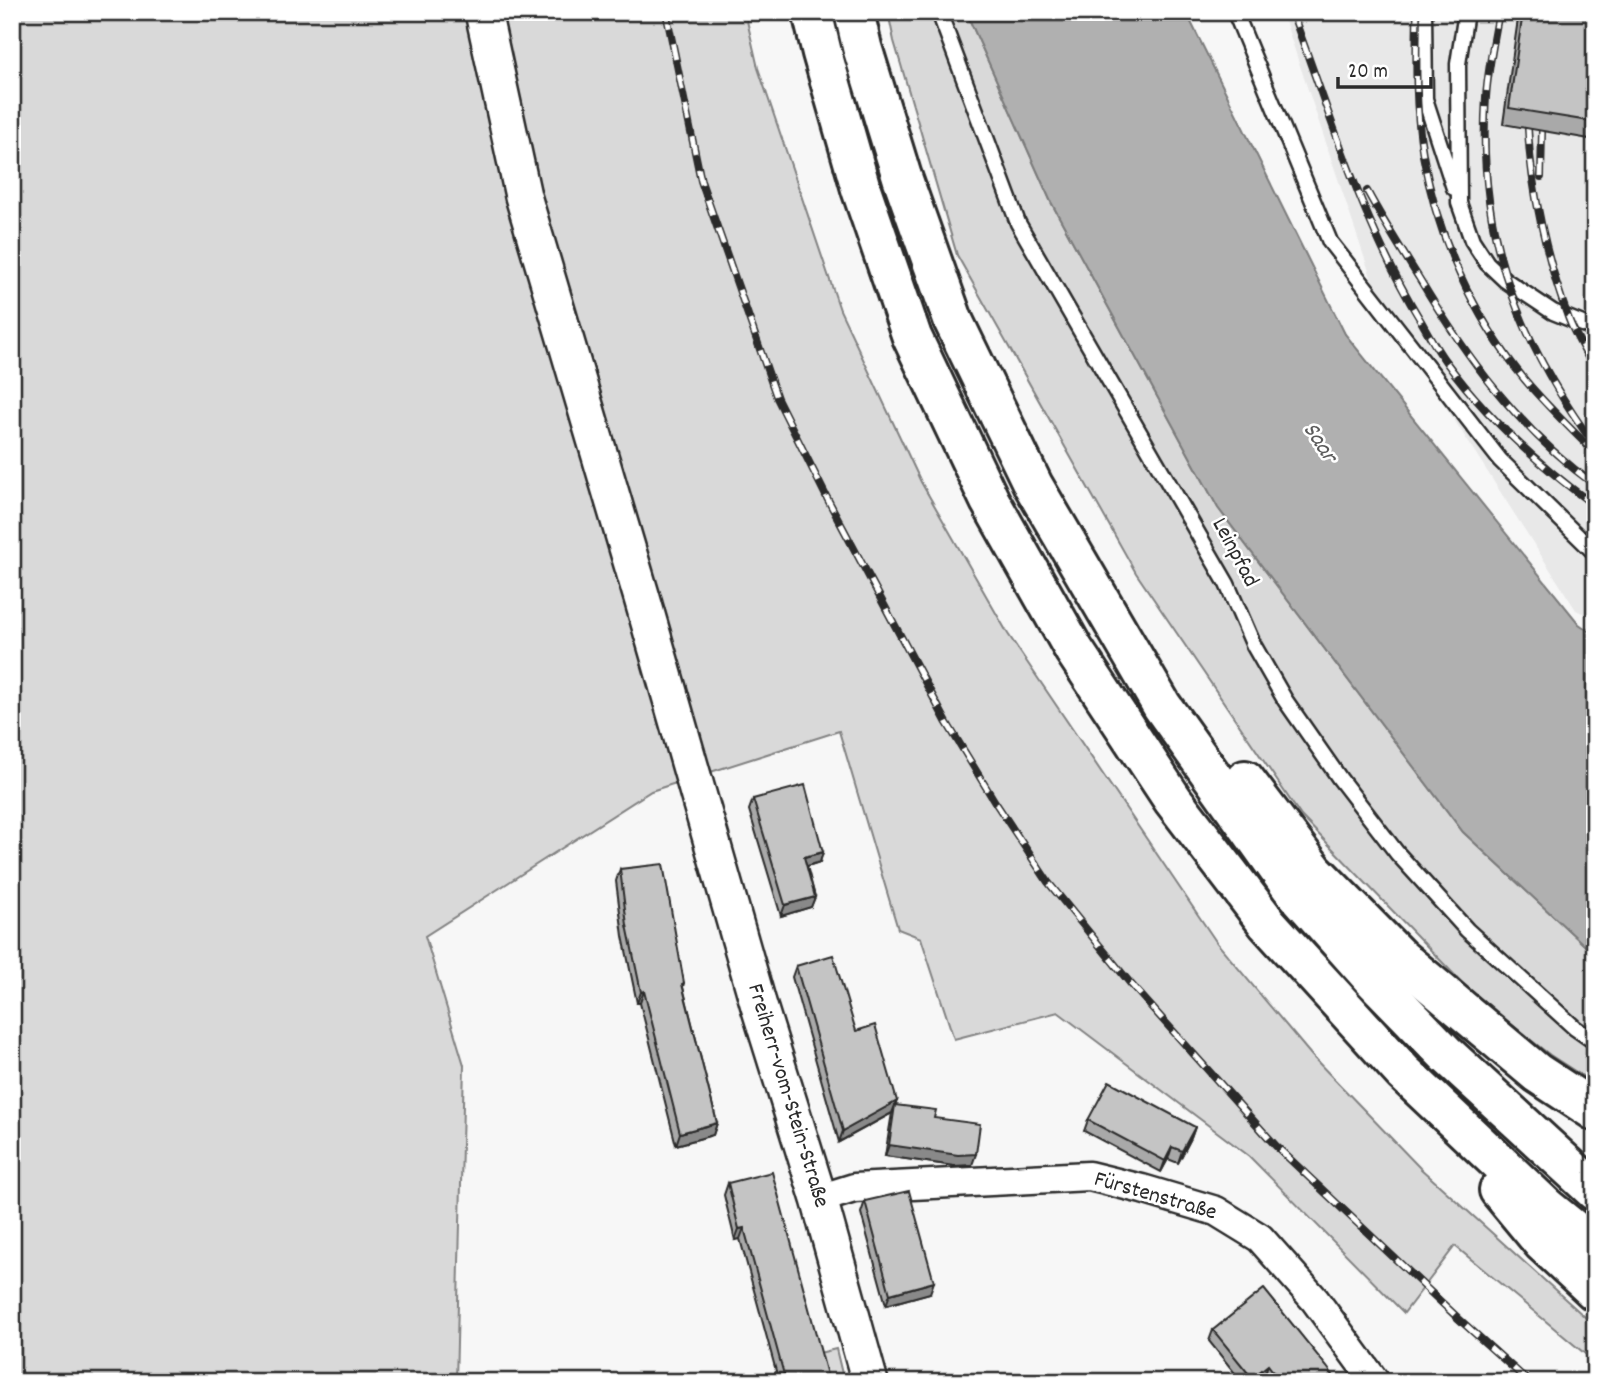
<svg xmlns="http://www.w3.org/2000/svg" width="1607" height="1394" font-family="Dekko,sans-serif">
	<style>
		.built { fill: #e8e8e8 }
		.green { fill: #d9d9d9; stroke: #828282; stroke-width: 2 }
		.water { fill: #b0b0b0; stroke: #7b7b7b; stroke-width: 2 }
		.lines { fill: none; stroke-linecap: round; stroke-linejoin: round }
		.service-casing { stroke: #2b2b2b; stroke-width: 19 }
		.minor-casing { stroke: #2b2b2b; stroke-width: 33 }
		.tertiary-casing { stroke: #2b2b2b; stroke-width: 40 }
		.motorway-casing { stroke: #2b2b2b; stroke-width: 44 }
		.service { stroke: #fff; stroke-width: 14 }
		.minor { stroke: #fff; stroke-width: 28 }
		.tertiary { stroke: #fff; stroke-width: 35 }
		.motorway { stroke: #fff; stroke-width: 38 }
		.rail-casing { stroke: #2b2b2b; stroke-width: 8 }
		.rail { stroke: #fff; stroke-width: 5; stroke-dasharray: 16; stroke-linecap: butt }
		.wall { fill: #a9a9a9; stroke: #2b2b2b; stroke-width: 2 }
		.shaded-wall { fill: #898989; stroke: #2b2b2b; stroke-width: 2 }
		.building { fill: #c4c4c4; stroke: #2b2b2b; stroke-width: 2 }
		.labels { text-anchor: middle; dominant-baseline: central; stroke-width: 5; stroke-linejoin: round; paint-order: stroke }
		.street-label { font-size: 23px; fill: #2b2b2b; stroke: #fff }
		.water-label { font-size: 24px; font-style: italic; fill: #5a5a5a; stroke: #fff }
	</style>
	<rect width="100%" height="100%" fill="#f7f7f7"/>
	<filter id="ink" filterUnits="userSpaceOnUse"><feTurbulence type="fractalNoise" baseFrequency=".0143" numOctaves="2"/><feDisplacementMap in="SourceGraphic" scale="14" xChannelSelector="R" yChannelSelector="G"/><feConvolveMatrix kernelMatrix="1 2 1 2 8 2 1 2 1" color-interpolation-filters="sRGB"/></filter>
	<g filter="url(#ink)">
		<!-- built -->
		<path class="built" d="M1282,12H1595V619L1576,610L1380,304Z"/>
		<!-- green -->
		<g class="green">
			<path d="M12,12H745L758,68L840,310L921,482L1008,634L1217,943L1312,1056L1420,1168L1595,1326V1362L1455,1246L1404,1313L1249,1156L1058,1012L954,1039L921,938L898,929L839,731L651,791L425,936L464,1065L456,1382H12Z"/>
			<path d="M888,12H966L1051,202L1218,508L1463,832L1595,955V1084L1550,1055L1474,995L1301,816L1136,573L957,255L894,41Z"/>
			<path d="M836,1349L844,1382H822L815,1354Z"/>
		</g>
		<!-- water -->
		<path class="water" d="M966,12H1186L1345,334L1579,624L1595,635V955L1463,832L1218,508L1051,202Z"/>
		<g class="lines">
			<defs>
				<g id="service">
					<path d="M939,12L1018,223L1227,584L1254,646L1285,700L1340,779L1397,853L1467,930L1575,1028L1595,1042"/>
					<path d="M1235,12L1330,242L1500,460L1595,553"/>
					<path d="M1424,12L1425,99L1454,188"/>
					<path d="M1466,12L1458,64L1459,203L1472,240L1487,263L1505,280L1553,312L1595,329"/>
				</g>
				<path id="minor" d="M819,1199L854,1188L1089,1176L1142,1189L1216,1211L1260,1238L1315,1300L1375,1382"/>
				<path id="tertiary" d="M483,12L523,196L642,598L758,1003L819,1199L870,1382"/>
				<g id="motorway">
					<path d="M812,12L822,53L861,189L912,337L990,501L1074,650L1173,800L1267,923L1403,1072L1547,1208L1595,1247"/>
					<path d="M854,12L862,47L902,177L953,320L1033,485L1162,706L1291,887L1370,976L1446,1054L1595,1191"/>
					<path d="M1245,780L1314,871L1399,957L1537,1073L1595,1111"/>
					<path d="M1499,1190L1542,1242L1595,1291"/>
				</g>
			</defs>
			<!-- service casing -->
			<use href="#service" class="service-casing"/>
			<!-- minor casing -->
			<use href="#minor" class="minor-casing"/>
			<!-- tertiary casing -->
			<use href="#tertiary" class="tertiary-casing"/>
			<!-- motorway casing -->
			<use href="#motorway" class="motorway-casing"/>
			<!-- service -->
			<use href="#service" class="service"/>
			<!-- minor -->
			<use href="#minor" class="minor"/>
			<!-- tertiary -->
			<use href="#tertiary" class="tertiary"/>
			<!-- motorway -->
			<use href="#motorway" class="motorway"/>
			<defs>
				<g id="rail">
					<path d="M666,12L701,181L777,398L827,498L947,723L995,802L1048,882L1130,983L1276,1146L1459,1319L1529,1382"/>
					<path d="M1292,12C1331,117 1363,226 1421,321C1429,335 1437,350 1446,362C1487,418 1539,465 1595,506"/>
					<path d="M1417,12C1416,60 1415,108 1423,155C1437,237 1473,316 1525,380C1546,405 1571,429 1595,453"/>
					<path d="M1499,12C1494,40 1488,69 1486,97C1477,225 1513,330 1586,433"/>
					<path d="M1528,129C1531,190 1547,260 1568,317C1575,336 1586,353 1595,370"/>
					<path d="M1541,177L1542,131"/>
					<path d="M1367,191C1383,221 1401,249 1419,278C1466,357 1520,431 1595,485"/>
				</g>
			</defs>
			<!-- rail casing -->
			<use href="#rail" class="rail-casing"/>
			<!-- rail -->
			<use href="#rail" class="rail"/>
		</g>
		<!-- wall -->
		<g class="wall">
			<path d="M1519,12H1595V140L1503,124Z"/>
			<path d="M753,799L823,852L820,862L807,866L815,897L811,907L781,916L749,810Z"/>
			<path d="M620,869L684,983L683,987L717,1123L713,1135L676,1145L640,1003H637L623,936L616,881Z"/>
			<path d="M796,966L856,1031L895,1105L934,1118L972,1165L954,1166L885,1156L892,1113L839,1142L792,977Z"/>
			<path d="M1088,1120L1195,1127L1191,1138L1178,1163L1168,1159L1161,1172L1084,1131Z"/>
			<path d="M728,1183L829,1382H779L740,1239L735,1240L724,1195Z"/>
			<path d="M865,1201L930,1293L886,1305L861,1213Z"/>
			<path d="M1213,1330L1338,1382H1268L1264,1376L1257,1382H1242L1209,1341Z"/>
		</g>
		<!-- shaded-wall -->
		<g class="shaded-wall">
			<path d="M823,852L820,862L801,868L804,857Z"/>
			<path d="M815,897L811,907L781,916L785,905Z"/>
			<path d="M644,991L640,1003H637L641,992Z"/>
			<path d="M897,1101L892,1113L839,1142L843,1131Z"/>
			<path d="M717,1123L713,1135L676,1145L680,1133Z"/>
			<path d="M1195,1127L1191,1138L1178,1163L1182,1151Z"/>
			<path d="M889,1145L976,1154L972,1165L954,1166L885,1156Z"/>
			<path d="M1172,1147L1168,1159L1161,1172L1165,1161Z"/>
			<path d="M744,1228L740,1239L735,1240L739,1229Z"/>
			<path d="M934,1282L930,1293L886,1305L890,1294Z"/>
			<path d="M1268,1365L1264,1376L1257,1382H1250L1252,1378Z"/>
		</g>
		<!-- building -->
		<g class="building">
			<path d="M1523,12H1595V122L1509,108Z"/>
			<path d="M805,785L823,852L804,857L815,897L785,905L753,799Z"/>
			<path d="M663,864L684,983L682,984L717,1123L680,1133L644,991L641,992L627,925L620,869Z"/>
			<path d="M833,955L856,1031L875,1025L897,1101L843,1131L796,966Z"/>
			<path d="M1109,1081L1195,1127L1182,1151L1172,1147L1165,1161L1088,1120Z"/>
			<path d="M895,1105L936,1110L934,1118L980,1124L976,1154L958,1155L889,1145Z"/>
			<path d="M772,1172L829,1382H786L744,1228L739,1229L728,1183Z"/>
			<path d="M909,1191L934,1282L890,1294L865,1201Z"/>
			<path d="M1264,1289L1327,1367L1338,1382H1281L1268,1365L1252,1378L1213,1330Z"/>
		</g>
	</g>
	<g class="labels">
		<!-- street labels -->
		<g class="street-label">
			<text transform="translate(1234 553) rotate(62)">Leinpfad</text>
			<text transform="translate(787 1096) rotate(73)">Freiherr-vom-Stein-Straße</text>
			<text transform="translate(1155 1197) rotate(16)">Fürstenstraße</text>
		</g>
		<!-- water labels -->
		<g class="water-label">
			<text transform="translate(1319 443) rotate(57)">Saar</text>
		</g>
	</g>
	<!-- margin -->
	<rect width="1607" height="1394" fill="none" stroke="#fff" stroke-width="42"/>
	<rect x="21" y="21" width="1565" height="1352" fill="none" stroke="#2b2b2b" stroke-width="2.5" filter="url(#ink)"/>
	<!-- scale -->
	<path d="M1338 77v10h93v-10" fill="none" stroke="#2b2b2b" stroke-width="3.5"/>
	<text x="1348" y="77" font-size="21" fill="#2b2b2b" stroke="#ffffff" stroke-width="5" paint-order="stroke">20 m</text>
</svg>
